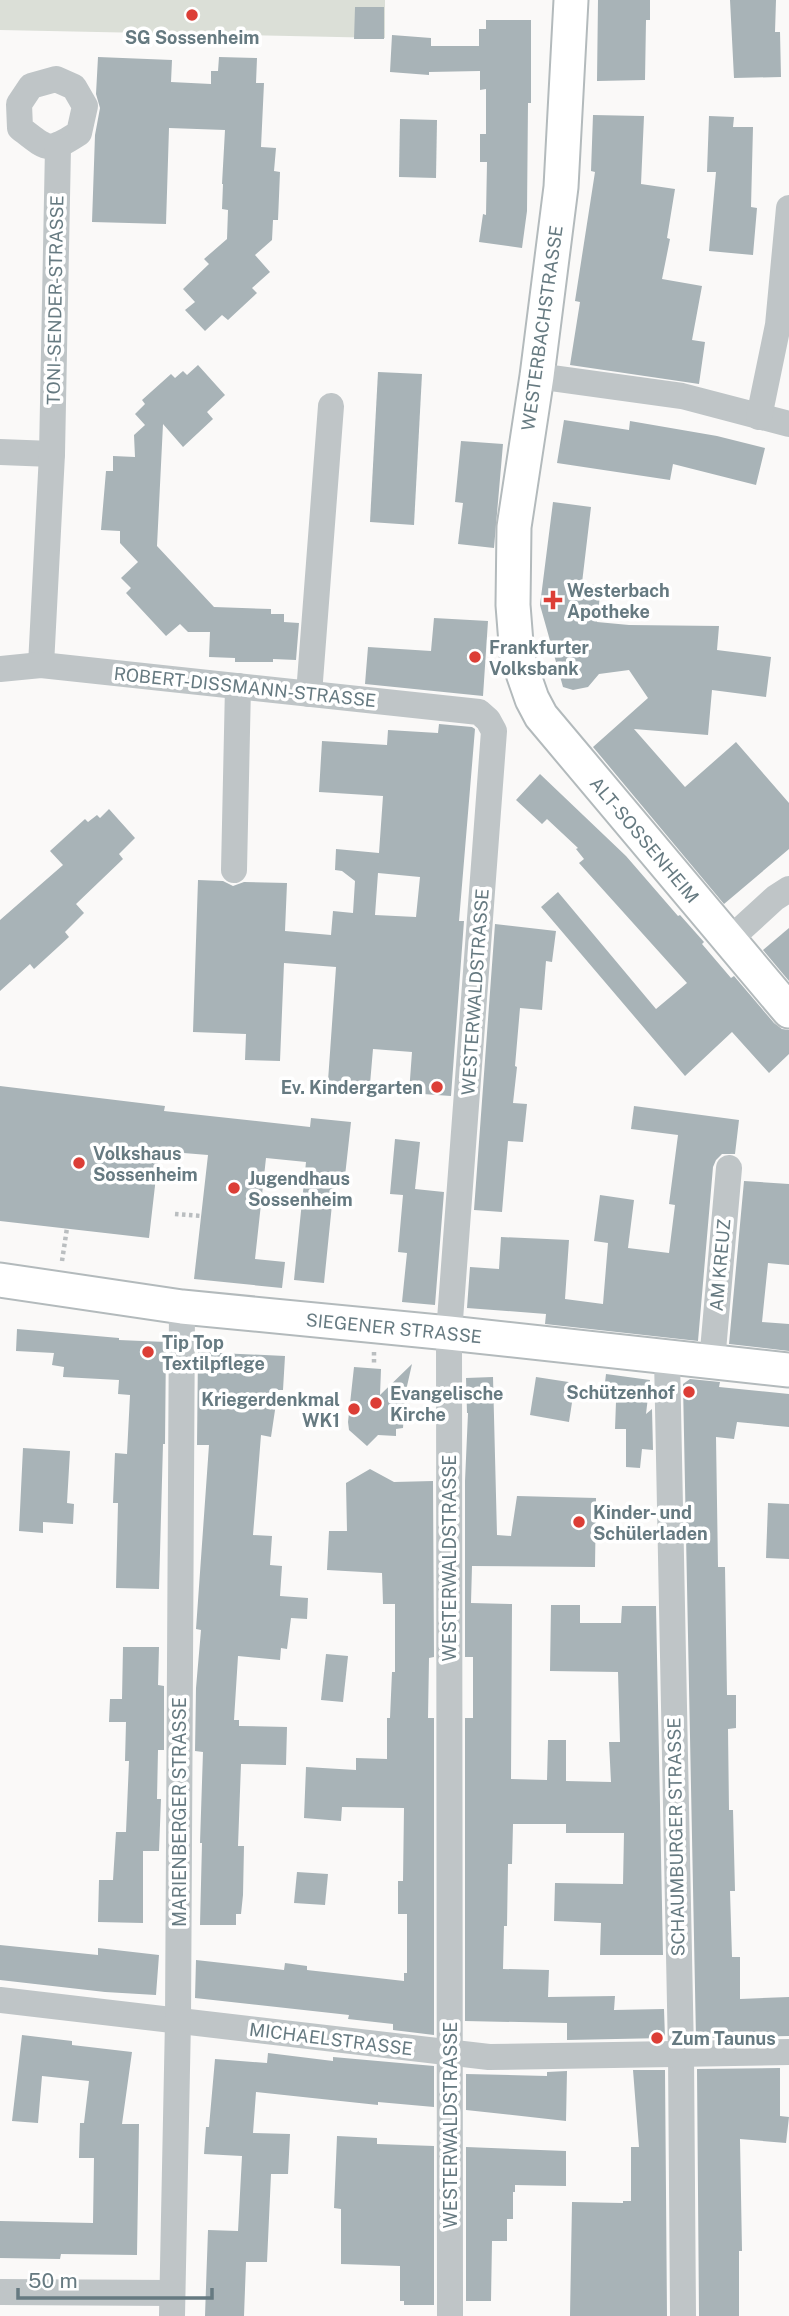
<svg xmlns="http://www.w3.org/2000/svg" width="789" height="2316" viewBox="0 0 789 2316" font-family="'Public Sans',sans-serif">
<rect width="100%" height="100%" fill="#faf9f8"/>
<path fill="#dbdfd7" d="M0,0H385V38L0,30Z"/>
<g fill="#a8b3b7" fill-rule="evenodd">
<path d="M598,0H650V20H646L645,80L597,81Z"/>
<path d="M730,0H776L775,32H780L781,77L734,78Z"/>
<path d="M355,7H384V39H354Z"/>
<path d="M486,20H531V103H528L527,211L522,248L479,242L483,214L486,215L487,162H480V134H486V89L480,90V71L429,72V75L390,72L392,35L431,38V46H479V29H486Z"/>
<path d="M98,57L172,60L171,82L211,84V71H218L219,57L257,58L256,83H264L261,147L276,148L274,171L280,172L278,220H273L272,240L255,255L270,272L252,288L257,293L228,320L222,315L205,331L185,310L195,302L183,289L209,264L204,259L227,239L228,210L222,209L223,184H222L225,130L169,128L166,224L92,222L95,135L100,108L96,94Z"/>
<path d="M593,115L644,116L641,184L675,189L667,238L670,239L662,279L702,286L692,340L705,342L699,384L570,365L580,302L575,301L595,172L591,171Z"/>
<path d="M709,116L734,117L733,127H753L751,207L757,208L753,255L709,251L716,172H707Z"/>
<path d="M400,119L437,120L436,178L399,177Z"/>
<path d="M198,365L225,395L207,412L213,419L183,447L163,424L157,546L214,607L271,609V614H284V622L299,623L296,660L273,659V662H235V658L209,657L210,632H188L180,624L166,636L126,593L131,588L121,578L138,562L120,543V531L101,530L106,471H113V456L135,457L134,435L145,425L135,414L145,404L142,400L171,374L175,378L183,371L187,375Z"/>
<path d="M378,372L422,374L414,525L370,522Z"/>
<path d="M564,420L629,430L630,421L717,436L765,448L756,485L673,464L670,480L557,463Z"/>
<path d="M461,441L503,444L494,548L458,544L463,503L455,502Z"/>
<path d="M553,502L591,507L582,583L601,586L597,622L629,625L719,626L717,650L771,657L766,697L712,690L708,735L634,729L685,787L736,742L789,803V849L724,904L593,747L648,698L629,670L599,674L588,687L573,690L563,687L540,605Z"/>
<path d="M434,618L488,621L483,696L365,684L368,647L431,651Z"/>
<path d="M439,724L472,727L475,729L459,921H464L451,1096L409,1093L412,1052L373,1049L370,1084L328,1081L336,967L284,963L280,1061L245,1060L246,1034L193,1032L198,880L223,881L233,886L244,882L287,883L285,931L331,935L333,911L353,913L355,881L342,871L335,870L336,849L379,853L383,796L319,792L322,741L387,745L388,730L438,733ZM378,873L420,877L416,917L375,915Z"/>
<path d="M540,774L626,856L678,916L680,915L704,942L702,944L731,978L734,976L774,1023L782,1029L789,1030V1054L769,1073L732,1032L685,1076L541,907L558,892L656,1009L687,983L579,863L584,859L576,849L578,848L547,819L542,824L516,800Z"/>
<path d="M109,809L135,838L119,854L123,859L76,904L84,913L65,932L69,937L34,969L30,964L0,991V920L63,865L50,851L85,819L88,822L97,815L100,818Z"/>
<path d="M495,924L556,931L552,962L546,961L542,1010L520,1008L515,1066L517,1067L513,1103L527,1104L523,1142L508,1141L502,1212L474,1210Z"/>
<path d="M789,928V981L763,950Z"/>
<path d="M0,1086L165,1106L164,1111L310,1127L311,1118L351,1122L345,1176L335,1175L324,1283L294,1280L306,1162L266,1158L255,1259L285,1262L282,1288L194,1279L208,1155L159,1151L149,1238L0,1221Z"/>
<path d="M634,1106L739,1120L735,1154H722L716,1160L713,1167L698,1341L545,1324L546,1314L467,1308L470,1267L499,1269L501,1237L569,1240L565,1299L603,1304L608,1243L594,1241L600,1195L634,1200L628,1248L669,1253L675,1205L669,1204L678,1135L631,1129Z"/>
<path d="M395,1139L420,1142L415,1189L444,1192L435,1305L402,1302L407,1253L398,1252L403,1195L390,1194Z"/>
<path d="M744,1181L789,1184V1265L768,1263L762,1322L789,1324V1351L729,1344Z"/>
<path d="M17,1329L119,1338V1340L166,1342L165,1444H163L159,1589L116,1588L118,1503H113L115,1453L127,1454L130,1395L118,1394L119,1380L63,1377L64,1367L52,1365L54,1353L16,1351Z"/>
<path d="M198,1352L285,1356L283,1390H278L271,1437L261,1435L253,1535L272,1536L270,1565L282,1566L280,1596L308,1598L307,1619L291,1618L287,1649L281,1648L280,1660L238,1656L234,1720H239V1726L287,1727L286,1765L241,1764L238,1846H244L243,1895L241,1914H236V1925H200L202,1843H200L203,1752L195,1751L196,1688L201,1630L196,1629L209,1445H197Z"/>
<path d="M412,1364L405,1395L403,1428L396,1429V1436L378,1435L367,1446L349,1430L348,1422L354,1367L381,1369L380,1395Z"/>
<path d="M606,1374L650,1380L646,1414L652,1409L653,1450L642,1449L640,1468L626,1467V1429H615L616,1402L603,1400Z"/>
<path d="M493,1377L497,1535L511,1536L517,1496L596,1498L595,1567L472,1566L471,1603L512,1604L511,1779L547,1780L548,1740H566V1781L611,1782L609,1742H620L618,1672L550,1671L551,1605H580V1623H621L622,1606H656L663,1955H600L601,1923L554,1921L555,1883L623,1884L624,1833H566V1824H513L512,1864H508L507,1926H504L503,1969L549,1970L548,1997L615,1996L614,2010L664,2009L665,2038L567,2040V2023L465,2021V1718H473V1657H465V1481L468,1413H467L466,1378Z"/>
<path d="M536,1377L575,1383L569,1422L530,1415Z"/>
<path d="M690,1379L720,1382L719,1387L789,1394V1427L737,1422L734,1439L716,1437L718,1567H725L727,1695H736V1728L728,1729L729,1810H733L735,1891H730L732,1957H740V1999L789,1997V2036L696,2038L683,1384Z"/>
<path d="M23,1448L70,1451L67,1503L74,1504L73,1524L43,1522V1533L19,1531Z"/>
<path d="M370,1469L394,1482L433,1481L434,1657L429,1658L428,1718H434V2035L393,2030V2024L348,2019L349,2015L195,1998L196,1960L284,1970L285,1963L307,1966V1970L404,1981V1973H407V1914H398V1881H403L404,1808L342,1807L341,1821L304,1818L306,1767L356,1770V1758L387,1759V1718H390L392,1672H395V1604H383L382,1573L327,1570L329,1531H347L346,1483Z"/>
<path d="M768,1503L789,1504V1559L766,1558Z"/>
<path d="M123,1647H159L158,1685L164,1686V1750H158L157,1799H161L159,1851H143V1923L98,1922L99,1880H113L116,1832H126L129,1761H125L126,1722H109L110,1699H122Z"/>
<path d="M326,1654L348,1656L343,1702L321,1700Z"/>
<path d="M297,1872L328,1874L325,1905L294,1903Z"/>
<path d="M0,1945L98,1955V1948L159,1955L156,1995L105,1992L0,1980Z"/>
<path d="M22,2035L72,2041V2045L132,2052L122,2124H139L137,2255L61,2254L60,2259L0,2258V2221L93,2223L94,2158H79L80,2123H84L89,2081L42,2076L38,2123L12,2121Z"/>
<path d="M268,2053L333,2061V2057L434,2066V2107L378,2102V2105L256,2092L253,2133L290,2134L288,2174H271L267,2262H246L244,2316H205L208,2230L238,2231L242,2156L204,2154L206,2127H209L215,2059L267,2063Z"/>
<path d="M780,2068V2116L789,2117L786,2143L740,2139L742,2251H739V2316H699L697,2069Z"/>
<path d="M633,2070H665L667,2316H570L572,2202L623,2203V2201H631V2147H639Z"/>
<path d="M567,2071L566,2121L466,2110V2074L547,2076V2072Z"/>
<path d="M337,2136L377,2138V2144L434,2146V2305H404V2301H400V2266L341,2264V2209L334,2208Z"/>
<path d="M466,2147L566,2151V2186L515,2185V2192H513V2219H507V2241H492L491,2301H466Z"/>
</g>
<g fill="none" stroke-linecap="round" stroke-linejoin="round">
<defs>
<g id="major">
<path id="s1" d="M571,0L561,187L537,376L514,527L513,605L517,656L532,699L541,716L789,1011"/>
<path id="s2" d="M0,1280L182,1307L449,1333L789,1370"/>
</g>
</defs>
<use href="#major" stroke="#b3babc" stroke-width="37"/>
<g stroke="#babec0" stroke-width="4.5" stroke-dasharray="3.5 3.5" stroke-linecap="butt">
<path d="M175,1214L201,1216"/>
<path d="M62,1261L67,1228"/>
<path d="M374,1352V1363"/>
</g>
<g stroke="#bfc5c7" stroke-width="26">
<path d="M56,79L74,87L85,106L79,133C48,153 48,150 20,128L19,104L31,86Z"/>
<path d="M537,376L682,396L789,424"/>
<path d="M759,417L778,325L789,208"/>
<path d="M0,452L52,454"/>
<path d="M41,665L52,454L58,147"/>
<path d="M0,669L41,665L479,712L488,720L494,731L449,1333L450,2316"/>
<path d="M309,694L331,406"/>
<path d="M234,870L238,686"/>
<path d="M729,940L775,898L789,889"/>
<path d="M667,1358L681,2054L683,2316"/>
<path d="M712,1362L729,1168"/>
<path d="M0,2000L489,2057L789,2052"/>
<path d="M0,2292L172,2293"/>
<path d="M172,2316L178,2020L182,1307"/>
</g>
<use href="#major" stroke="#fff" stroke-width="33"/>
</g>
<g fill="#dc3e36" stroke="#fff" stroke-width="2.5">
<circle cx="192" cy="15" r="7"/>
<path d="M549.5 589.5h7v7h7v7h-7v7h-7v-7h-7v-7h7z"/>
<circle cx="475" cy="657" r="7"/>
<circle cx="437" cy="1087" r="7"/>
<circle cx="79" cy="1163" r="7"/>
<circle cx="234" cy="1188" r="7"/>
<circle cx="148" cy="1352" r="7"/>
<circle cx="689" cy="1392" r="7"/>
<circle cx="376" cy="1403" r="7"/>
<circle cx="354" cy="1409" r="7"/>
<circle cx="579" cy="1522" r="7"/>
<circle cx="657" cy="2038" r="7"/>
</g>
<g text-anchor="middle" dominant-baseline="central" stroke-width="7" stroke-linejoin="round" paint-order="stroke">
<g font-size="18" font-weight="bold" fill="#667a81" stroke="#fff" text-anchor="start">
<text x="192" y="37" text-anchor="middle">SG Sossenheim</text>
<text x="567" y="590">Westerbach<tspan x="567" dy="21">Apotheke</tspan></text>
<text x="489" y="647">Frankfurter<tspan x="489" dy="21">Volksbank</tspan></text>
<text x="423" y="1087" text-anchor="end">Ev. Kindergarten</text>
<text x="93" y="1153">Volkshaus<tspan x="93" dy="21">Sossenheim</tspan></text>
<text x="248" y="1178">Jugendhaus<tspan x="248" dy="21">Sossenheim</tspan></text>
<text x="162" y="1342">Tip Top<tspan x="162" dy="21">Textilpflege</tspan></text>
<text x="675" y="1392" text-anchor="end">Schützenhof</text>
<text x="390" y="1393">Evangelische<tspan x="390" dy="21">Kirche</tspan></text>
<text x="340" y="1399" text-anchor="end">Kriegerdenkmal<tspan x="340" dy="21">WK1</tspan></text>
<text x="593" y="1512">Kinder- und<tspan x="593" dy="21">Schülerladen</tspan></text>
<text x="671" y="2038">Zum Taunus</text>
</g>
<g font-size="18" fill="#667a81" stroke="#fff">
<text transform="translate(55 300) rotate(-89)">TONI-SENDER-STRASSE</text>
<text transform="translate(542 328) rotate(-82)">WESTERBACHSTRASSE</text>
<text transform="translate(245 687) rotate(6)">ROBERT-DISSMANN-STRASSE</text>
<text stroke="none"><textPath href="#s1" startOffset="886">ALT-SOSSENHEIM</textPath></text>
<text transform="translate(475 992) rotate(-86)">WESTERWALDSTRASSE</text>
<text transform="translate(720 1265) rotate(-85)">AM KREUZ</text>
<text stroke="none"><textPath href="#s2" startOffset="397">SIEGENER STRASSE</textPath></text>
<text transform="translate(449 1558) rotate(-90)">WESTERWALDSTRASSE</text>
<text transform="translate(179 1812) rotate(-90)">MARIENBERGER STRASSE</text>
<text transform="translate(676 1837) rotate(-91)">SCHAUMBURGER STRASSE</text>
<text transform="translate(331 2039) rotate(7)">MICHAELSTRASSE</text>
<text transform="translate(450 2125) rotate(-90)">WESTERWALDSTRASSE</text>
</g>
</g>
<path d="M18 2288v10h194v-10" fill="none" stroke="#667a81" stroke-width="3.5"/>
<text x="28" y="2288" font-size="21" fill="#667a81" stroke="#ffffff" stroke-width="5" paint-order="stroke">50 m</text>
</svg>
